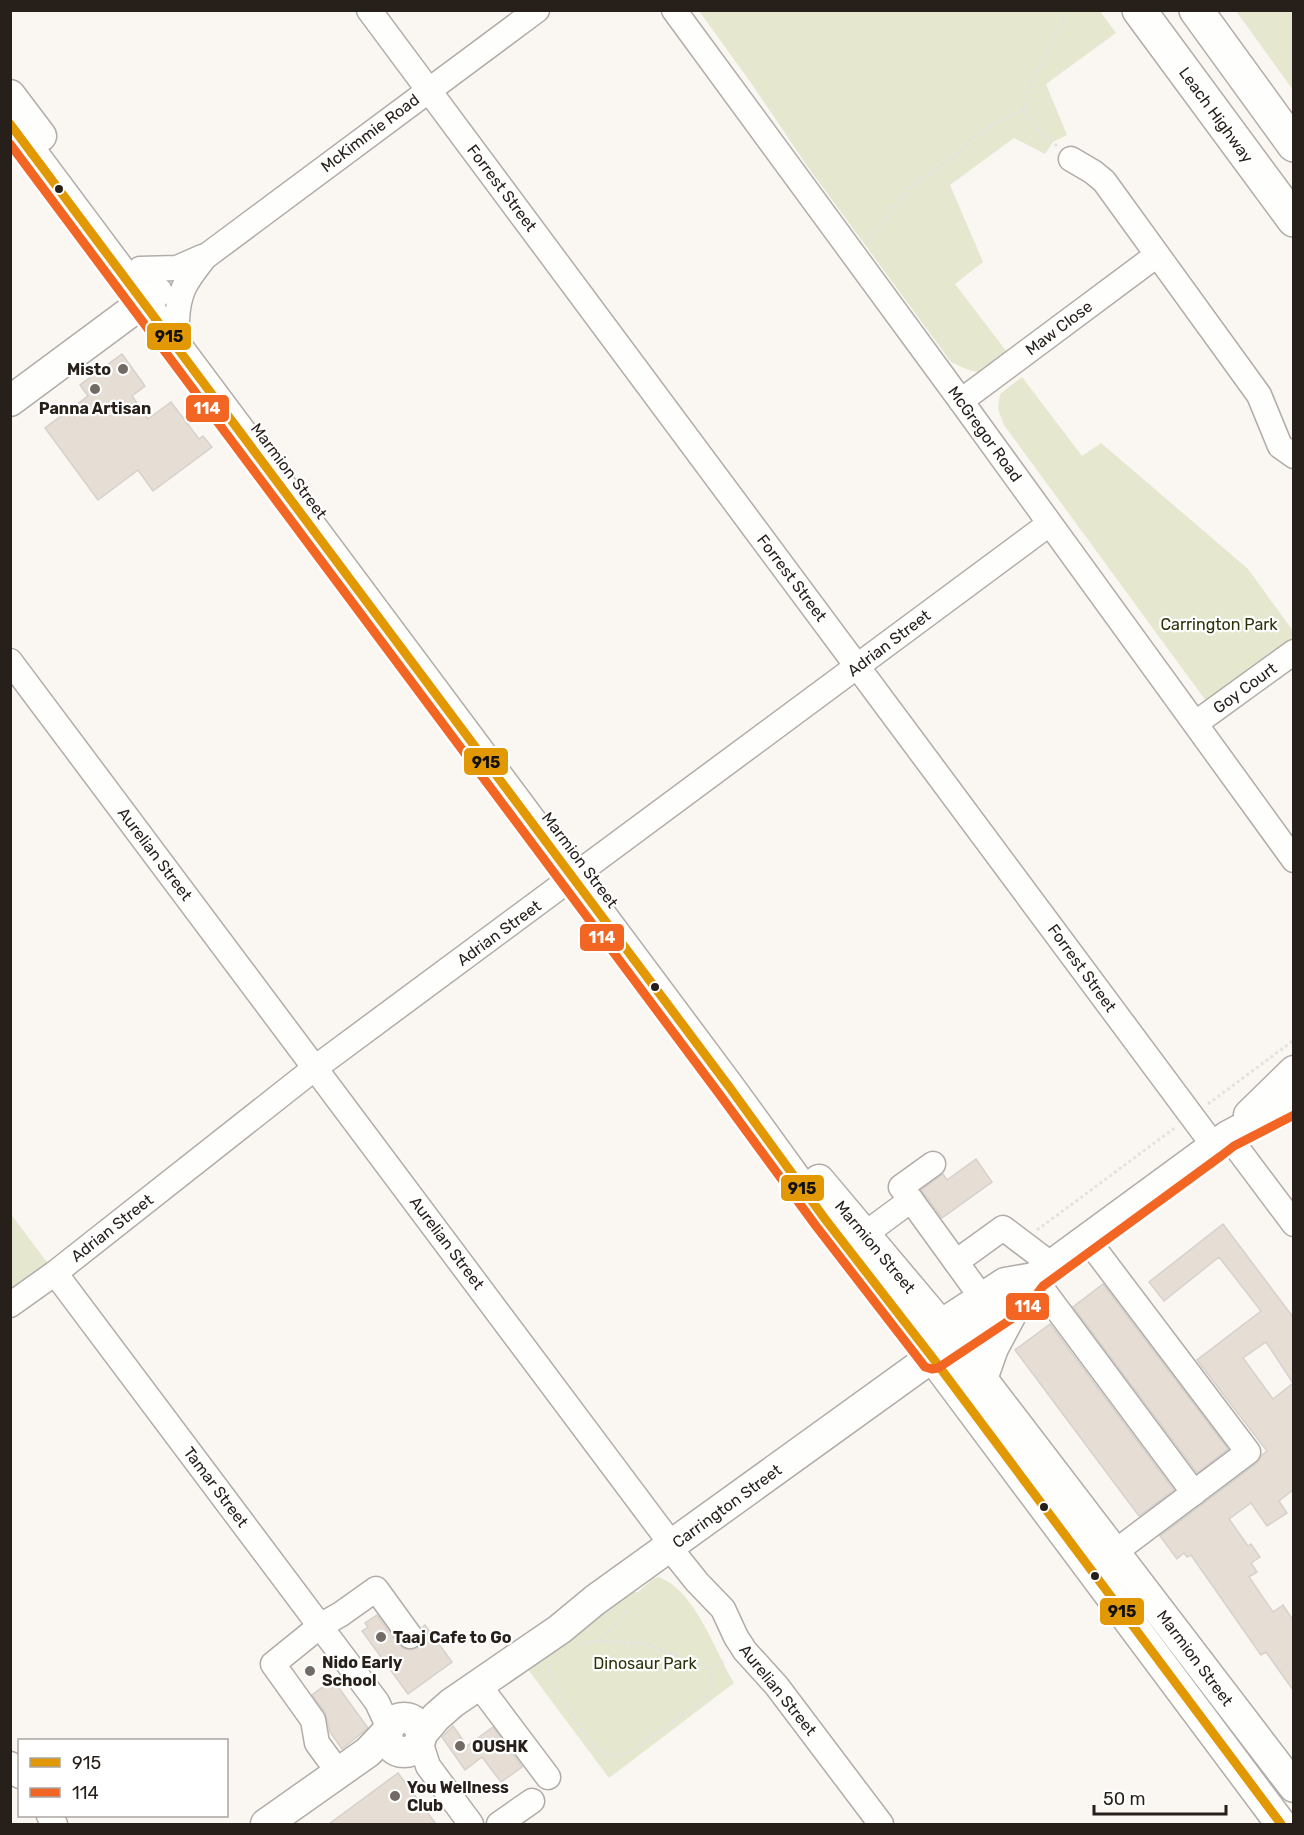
<svg xmlns="http://www.w3.org/2000/svg" width="1304" height="1835" viewBox="0 0 1304 1835" font-family="Rubik,sans-serif">
<rect width="100%" height="100%" fill="#faf6f2"/>
<g fill="#e5e8cf">
<path d="M699,11H1100L1116,33L1046,84L1067,135L1053,142L1045,154L1014,138L950,185L983,262L955,284L1010,356C984,375 981,377 951,362L805,163L754,87Z"/>
<path d="M1236,11H1293V90Z"/>
<path d="M1022,377L1082,456L1101,443L1248,569L1293,631V645L1209,705L1004,425L998,409L1000,394Z"/>
<path d="M10,1213L55,1273L10,1305Z"/>
<path d="M659,1577C696,1591 715,1652 734,1683L609,1778L524,1664L623,1592H638L654,1578Z"/>
</g>
<g fill="#e6ddd5" stroke="#d7d1cc" stroke-width="1.5" fill-rule="evenodd">
<path d="M122,354L145,386L132,396L148,419L171,402L199,439L203,436L212,447L153,491L138,470L98,500L45,428L88,396L80,385Z"/>
<path d="M976,1159L992,1182L942,1218L921,1190L943,1174L947,1180Z"/>
<path d="M1223,1224L1293,1317V1490L1279,1501L1287,1513L1267,1526L1251,1503L1229,1519L1248,1546L1251,1544L1260,1557L1251,1563L1257,1572L1249,1577L1273,1612L1283,1605L1293,1620V1690L1266,1652L1261,1655L1191,1555L1187,1557L1184,1553L1177,1559L1160,1536L1257,1463L1262,1455L1267,1451L1197,1360L1261,1311L1219,1257L1164,1301L1149,1282ZM1266,1342L1293,1383L1273,1399L1243,1358Z"/>
<path d="M1103,1284L1228,1449L1197,1473L1073,1307Z"/>
<path d="M1050,1324L1174,1490L1139,1516L1015,1350Z"/>
<path d="M377,1615L398,1644L405,1649L412,1650L419,1647L423,1641L424,1635L422,1628L425,1625L452,1662L408,1694L362,1631L368,1627L365,1623Z"/>
<path d="M328,1683L331,1688L336,1684L368,1728L342,1749L330,1732L325,1712L312,1695Z"/>
<path d="M453,1726L467,1746L493,1727L522,1767L501,1782L482,1757L465,1770L442,1737Z"/>
<path d="M398,1773L436,1824H329Z"/>
</g>
<g fill="none" stroke-linecap="round" stroke-linejoin="round">
<defs>
<g id="minor">
<path d="M369,10L1214,1146"/>
<path d="M674,10L961,401L1294,860"/>
<path d="M1071,159L1093,172L1104,181L1259,395L1280,446L1294,456"/>
<path d="M140,269L177,268L202,257"/>
<path d="M177,321C178,290 187,280 205,257L537,10"/>
<path d="M961,401L1157,255"/>
<path d="M10,661L663,1533L669,1547L697,1582L723,1609L736,1637L745,1651L776,1685L881,1824"/>
<path d="M1196,723L1294,652"/>
<path d="M1228,1136L1294,1224"/>
<path d="M911,1200L901,1187L933,1164"/>
<path d="M865,1234L911,1200L956,1262L1003,1228L1052,1265"/>
<path d="M1087,1239L1248,1452L1115,1552"/>
<path d="M956,1262L982,1298"/>
<path d="M55,1273L377,1702L389,1728"/>
<path d="M1034,1278L1194,1493"/>
<path d="M10,1305L55,1273L315,1068L1049,524"/>
<path d="M484,1692L548,1777"/>
<path d="M420,1741L428,1766L471,1824"/>
<path d="M10,1764L20,1776"/>
<path d="M339,1773L317,1743L313,1720L273,1664L320,1626L341,1614L376,1589L410,1636"/>
<path d="M49,1816L55,1824"/>
<path d="M499,1824L532,1801"/>
</g>
<g id="major">
<path d="M10,95L41,136"/>
<path d="M10,123L730,1088L825,1219L932,1357L1281,1824"/>
<path d="M10,401L157,292"/>
<path d="M1249,1115L1294,1071"/>
<path d="M819,1180L941,1325L982,1379L1294,1787"/>
<path d="M924,1336L1005,1283L1034,1278"/>
<path d="M982,1379L993,1348L1017,1303"/>
<circle cx="404" cy="1735" r="17"/>
<path d="M421,1735L436,1717L452,1703L560,1629L595,1600L932,1357L1018,1301L1034,1278L1214,1146L1228,1136L1294,1101"/>
<path d="M266,1824L368,1752L388,1731"/>
</g>
<g id="highway">
<path d="M1139,10L1294,220"/>
<path d="M1196,10L1294,145"/>
</g>
</defs>
<use href="#minor" stroke="#b2aca8" stroke-width="27"/>
<use href="#major" stroke="#b2aca8" stroke-width="33"/>
<use href="#highway" stroke="#b2aca8" stroke-width="36"/>
<g stroke="#e4e2e0" stroke-width="3" stroke-dasharray="3 3" stroke-linecap="butt">
<path d="M1057,146L1037,128L1024,110L1030,85L1067,10"/>
<path d="M868,242L910,187L955,156L974,137L1005,118L1024,110"/>
<path d="M1208,1104L1294,1040"/>
<path d="M1037,1230L1176,1127"/>
<path d="M601,1640L621,1620L626,1608"/>
<path d="M582,1643L599,1641L647,1644L710,1669"/>
<path d="M549,1664L550,1672L559,1692L582,1731L596,1748L607,1755L615,1756L632,1752L673,1721L702,1702L708,1696L712,1687L710,1669"/>
<path d="M710,1669L725,1661"/>
</g>
<use href="#minor" stroke="#fefefd" stroke-width="24"/>
<use href="#major" stroke="#fefefd" stroke-width="30"/>
<use href="#highway" stroke="#fefefd" stroke-width="33"/>
<defs>
<path id="bus-1" d="M10,124L730,1088L825,1219L932,1357L1281,1824"/>
<path id="bus-2" d="M10,144L720,1095L816,1226L925,1367L932,1369L938,1368L1025,1310L1043,1286L1221,1156L1234,1146L1294,1115"/>
</defs>
<use href="#bus-1" stroke="#fff" stroke-width="14"/>
<use href="#bus-2" stroke="#fff" stroke-width="14"/>
<use href="#bus-1" stroke="#e29802" stroke-width="9"/>
<use href="#bus-2" stroke="#f26522" stroke-width="9"/>
</g>
<g fill="#271f19" stroke="#fff" stroke-width="2">
<circle cx="59" cy="189" r="5"/>
<circle cx="655" cy="987" r="5"/>
<circle cx="1044" cy="1507" r="5"/>
<circle cx="1095" cy="1576" r="5"/>
</g>
<g fill="#716a65" stroke="#fff" stroke-width="2">
<circle cx="123" cy="369" r="6"/>
<circle cx="95" cy="389" r="6"/>
<circle cx="381" cy="1637" r="6"/>
<circle cx="310" cy="1671" r="6"/>
<circle cx="460" cy="1746" r="6"/>
<circle cx="395" cy="1796" r="6"/>
</g>
<g text-anchor="middle" dominant-baseline="central" stroke-width="4.5" stroke-linejoin="round" paint-order="stroke">
<g font-size="16" fill="#271f19" stroke="#fff">
<text transform="translate(1216 115) rotate(54)">Leach Highway</text>
<text transform="translate(370 133) rotate(-37)">McKimmie Road</text>
<text transform="translate(502 188) rotate(53)">Forrest Street</text>
<text transform="translate(1059 328) rotate(-37)">Maw Close</text>
<text transform="translate(985 434) rotate(54)">McGregor Road</text>
<text transform="translate(289 471) rotate(53)">Marmion Street</text>
<text transform="translate(792 578) rotate(53)">Forrest Street</text>
<text transform="translate(889 643) rotate(-37)">Adrian Street</text>
<text transform="translate(1245 688) rotate(-36)">Goy Court</text>
<text transform="translate(155 854) rotate(53)">Aurelian Street</text>
<text transform="translate(580 860) rotate(53)">Marmion Street</text>
<text transform="translate(499 933) rotate(-36)">Adrian Street</text>
<text transform="translate(1082 968) rotate(54)">Forrest Street</text>
<text transform="translate(112 1228) rotate(-38)">Adrian Street</text>
<text transform="translate(447 1243) rotate(53)">Aurelian Street</text>
<text transform="translate(875 1247) rotate(50)">Marmion Street</text>
<text transform="translate(216 1487) rotate(53)">Tamar Street</text>
<text transform="translate(727 1506) rotate(-36)">Carrington Street</text>
<text transform="translate(1195 1658) rotate(53)">Marmion Street</text>
<text transform="translate(778 1690) rotate(51)">Aurelian Street</text>
</g>
<g font-size="16" font-weight="bold" fill="#271f19" stroke="#fff" text-anchor="start">
<text x="111" y="369" text-anchor="end">Misto</text>
<text x="95" y="408" text-anchor="middle">Panna Artisan</text>
<text x="393" y="1637">Taaj Cafe to Go</text>
<text x="322" y="1662">Nido Early<tspan x="322" dy="18">School</tspan></text>
<text x="472" y="1746">OUSHK</text>
<text x="407" y="1787">You Wellness<tspan x="407" dy="18">Club</tspan></text>
</g>
<g font-size="16" fill="#2c3308" stroke="#fff">
<text x="1219" y="624">Carrington Park</text>
<text x="645" y="1663">Dinosaur Park</text>
</g>
</g>
<g stroke="#fff" stroke-width="2">
<rect x="146" y="322" width="46" height="29" rx="6" fill="#e29802"/>
<rect x="185" y="394" width="45" height="29" rx="6" fill="#f26522"/>
<rect x="463" y="747" width="46" height="29" rx="6" fill="#e29802"/>
<rect x="579" y="923" width="46" height="29" rx="6" fill="#f26522"/>
<rect x="780" y="1174" width="45" height="28" rx="6" fill="#e29802"/>
<rect x="1005" y="1292" width="45" height="29" rx="6" fill="#f26522"/>
<rect x="1099" y="1597" width="46" height="29" rx="6" fill="#e29802"/>
</g>
<g font-size="16" text-anchor="middle" font-weight="bold" fill="#fff">
<text x="207" y="414">114</text>
<text x="602" y="943">114</text>
<text x="1028" y="1312">114</text>
</g>
<g font-size="16" text-anchor="middle" font-weight="bold" fill="#111">
<text x="169" y="342">915</text>
<text x="486" y="768">915</text>
<text x="802" y="1194">915</text>
<text x="1122" y="1617">915</text>
</g>
<rect width="1304" height="1835" fill="none" stroke="#271f19" stroke-width="24"/>
<rect x="18" y="1739" width="210" height="78" fill="#ffffff" stroke="#a9a5a3" stroke-width="1.5"/>
<rect x="30" y="1758" width="30" height="9" fill="#e29802" stroke="#a9a5a3" stroke-width="1.5"/>
<text x="72" y="1769" font-size="18" fill="#271f19">915</text>
<rect x="30" y="1788" width="30" height="9" fill="#f26522" stroke="#a9a5a3" stroke-width="1.5"/>
<text x="72" y="1799" font-size="18" fill="#271f19">114</text>
<path d="M1094 1805v9h132v-9" fill="none" stroke="#271f19" stroke-width="3"/>
<text x="1103" y="1805" font-size="18" fill="#271f19" stroke="#ffffff" stroke-width="4.5" paint-order="stroke">50 m</text>
</svg>
